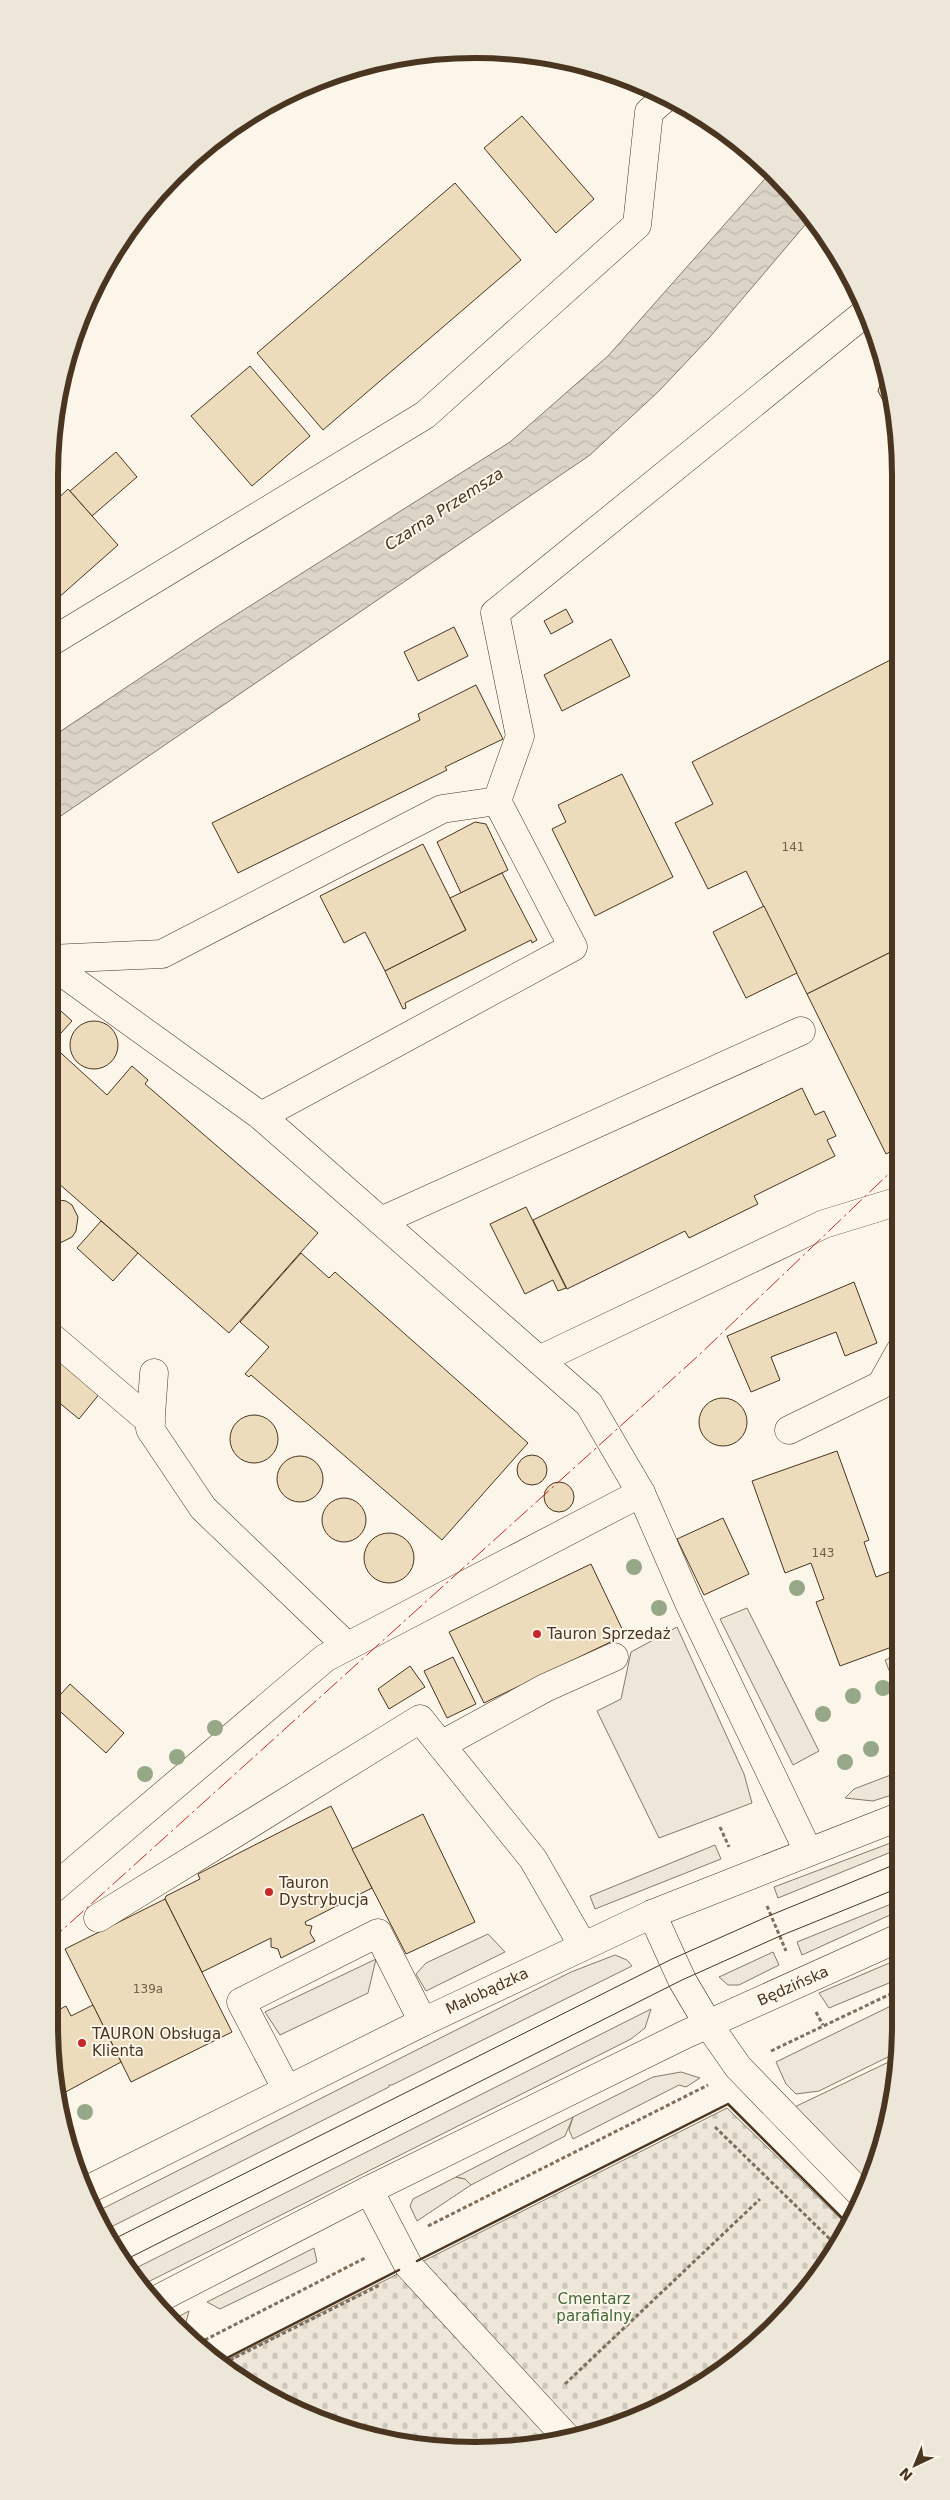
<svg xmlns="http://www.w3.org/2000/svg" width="950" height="2500" viewBox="0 0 950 2500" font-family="'DejaVu Sans',sans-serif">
<defs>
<pattern id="cemetery-stones" width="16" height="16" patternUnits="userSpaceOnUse" patternTransform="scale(1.25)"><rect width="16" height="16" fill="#ede6d9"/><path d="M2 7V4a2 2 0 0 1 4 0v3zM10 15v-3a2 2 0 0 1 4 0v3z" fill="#cdc6ba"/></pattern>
<pattern id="water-waves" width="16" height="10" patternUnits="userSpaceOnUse" patternTransform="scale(1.25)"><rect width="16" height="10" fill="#dcd4c6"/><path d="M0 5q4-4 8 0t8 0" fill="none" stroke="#beb7aa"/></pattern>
</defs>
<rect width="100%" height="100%" fill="#fbf6e9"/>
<g fill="#ede6d9" stroke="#887966">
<path d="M901,1771V1792L873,1801L845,1798L854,1789Z"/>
<path d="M901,1839V1848L778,1898L774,1887Z"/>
<path d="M715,1845L721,1859L595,1909L590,1896Z"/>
<path d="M901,1900V1910L802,1955L797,1942Z"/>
<path d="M773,1952L779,1965L739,1985H728L719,1977Z"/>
<path d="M615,1955L627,1960L632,1966L392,2085H389V2087L103,2231L94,2213L571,1972Z"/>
<path d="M901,1958V1978L829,2008L819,1993Z"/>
<path d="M376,1959L368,1993L280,2035L265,2012Z"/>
<path d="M901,2001L898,2052L819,2091L796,2094L786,2084L776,2062Z"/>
<path d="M651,2009L645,2028L631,2039L140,2286L130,2271Z"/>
<path d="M681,2072L700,2078L686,2087L679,2085L573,2139L569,2130L573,2117L653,2077Z"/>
<path d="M456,2177L465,2179L471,2185L417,2221L410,2206L413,2199Z"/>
</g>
<path fill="url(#cemetery-stones)" stroke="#887966" d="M727,2108L849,2227L813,2284L712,2380L638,2419L558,2443L419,2448L338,2429L262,2394L223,2362Z"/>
<g fill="#ede7d9" stroke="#887966">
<path d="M747,1608L819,1751L793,1765L720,1619Z"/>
<path d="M677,1627L744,1774L752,1803L659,1838L597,1711L621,1699L631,1652Z"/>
<path d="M900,1654V1698L885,1660Z"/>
<path d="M488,1934L505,1952L426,1991L416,1974L426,1963Z"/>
<path d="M897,2058L887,2136L865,2193L782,2113Z"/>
<path d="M573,2117L565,2136L471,2185L465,2179L456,2177Z"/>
<path d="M314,2248L317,2262L220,2309L207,2302Z"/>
<path d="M189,2311L185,2326L182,2328L172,2320Z"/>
</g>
<path fill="url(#water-waves)" stroke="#887966" d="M771,172L796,194L811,218L709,338L659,391L590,455L49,824V739L215,628L510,442L608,356Z"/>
<g fill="#ecdcbc" stroke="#4a3520">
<path d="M522,116L594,199L556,233L484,148Z"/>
<path d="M455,183L521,260L323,430L257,353Z"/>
<path d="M250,366L310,436L252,486L191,416Z"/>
<path d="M884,373L896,413L888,410L878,391Z"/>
<path d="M116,452L137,477L92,516L70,491Z"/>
<path d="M68,489L118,545L49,606V507Z"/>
<path d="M566,609L573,622L551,634L544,621Z"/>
<path d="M454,627L468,656L418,681L404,652Z"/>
<path d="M611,639L630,676L562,711L544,675Z"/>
<path d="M898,656L899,948L807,994L746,871L708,889L675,823L713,804L692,762Z"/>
<path d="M476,685L503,739L445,767L447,770L238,873L212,823L420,720L418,714Z"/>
<path d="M622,774L673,877L595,916L552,829L566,822L558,805Z"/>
<path d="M475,822L486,824L508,870L461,893L437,842Z"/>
<path d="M423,844L466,930L385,971L365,932L344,943L320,896Z"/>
<path d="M502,873L537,940L532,943L531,940L405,1003L406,1008L403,1009L385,971L466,930L450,898Z"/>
<path d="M764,906L797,973L746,998L713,932Z"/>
<path d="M899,948V1147L886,1154L807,994Z"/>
<path d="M49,1000L72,1021L51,1044L107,1095L132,1066L148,1080L145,1084L318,1233L229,1333L49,1175Z"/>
<circle cx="94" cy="1045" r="24"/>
<path d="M802,1088L815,1115L824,1111L836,1136L827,1140L835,1156L754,1196L758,1204L689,1238L685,1231L567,1289L533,1220Z"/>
<path d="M52,1199L66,1201L72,1205L78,1217L76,1231L72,1237L60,1243L49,1242V1201Z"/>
<path d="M526,1207L566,1288L558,1291L553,1280L525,1294L490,1224Z"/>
<path d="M101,1221L138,1253L113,1281L77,1248Z"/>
<path d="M301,1253L329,1278L335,1272L528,1443L442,1540L251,1375L249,1377L245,1374L269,1347L240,1322Z"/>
<path d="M854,1282L877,1343L845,1356L836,1332L771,1357L780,1380L751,1392L727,1336Z"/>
<path d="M49,1340L105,1387L79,1419L51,1396L49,1399Z"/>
<circle cx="723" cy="1422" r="24"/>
<circle cx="254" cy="1439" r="24"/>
<path d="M837,1451L869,1540L864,1542L876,1577L900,1568V1644L840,1666L816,1602L824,1599L811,1563L785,1573L752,1481Z"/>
<circle cx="532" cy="1470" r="15"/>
<circle cx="300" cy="1479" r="23"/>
<circle cx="559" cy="1497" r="15"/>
<circle cx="344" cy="1520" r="22"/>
<path d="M723,1518L749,1574L704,1595L677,1539Z"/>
<circle cx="389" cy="1558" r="25"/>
<path d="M591,1564L625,1635L484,1703L449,1632Z"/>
<path d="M453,1657L476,1704L447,1718L424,1671Z"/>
<path d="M410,1666L425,1687L389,1709L378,1689Z"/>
<path d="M70,1684L124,1733L106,1753L52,1704Z"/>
<path d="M331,1806L372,1888L305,1922L306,1925L312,1926L310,1933L315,1941L281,1958L278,1949L271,1947V1938L202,1972L165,1899L166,1896L200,1879L198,1874Z"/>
<path d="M423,1814L475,1922L406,1954L352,1849Z"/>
<path d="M165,1899L232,2032L131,2082L65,1949Z"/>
<path d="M93,2005L121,2062L60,2095L49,2015L66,2006L71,2016Z"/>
</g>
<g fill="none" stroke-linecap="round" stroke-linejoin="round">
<defs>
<g id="minor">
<path d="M49,643L425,415L637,225L649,112L664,99"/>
<path d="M49,959L162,954L442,809L497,801L520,736L495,613L865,313"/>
<path d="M49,963L261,1116L589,1404L641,1493L689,1603L808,1851"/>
<path d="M261,1116L573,947L497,801"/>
<path d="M381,1221L801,1031"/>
<path d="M49,1335L151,1422"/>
<path d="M539,1360L824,1224L899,1201"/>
<path d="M154,1373L150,1429L203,1508L347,1646"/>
<path d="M789,1430L881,1385L900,1351"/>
<path d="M441,1745L545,1688L614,1657"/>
<path d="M49,1892L325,1658L641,1493"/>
<path d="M652,1914L682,1980L708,2024L738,2067L864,2197"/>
<path d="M98,1918L420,1719L533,1859L583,1946"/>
<path d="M287,2090L241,2002L378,1933L423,2022"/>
<path d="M369,2190L408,2265L569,2440"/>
<path d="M85,2191L423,2022L652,1914L901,1816"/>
<path d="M152,2302L369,2190L684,2035L901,1937"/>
</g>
</defs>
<use href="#minor" stroke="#4a3520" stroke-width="29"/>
<g stroke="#7f6f5c" stroke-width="3" stroke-dasharray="4 2.5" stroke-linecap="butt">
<path d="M720,1827L729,1847"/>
<path d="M767,1906L786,1951"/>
<path d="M816,2012L823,2025"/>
<path d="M771,2051L901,1989"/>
<path d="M715,2127L837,2246"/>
<path d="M428,2226L708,2085"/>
<path d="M199,2343L365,2258"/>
<path d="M224,2363L380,2285"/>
<path d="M565,2384L760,2199"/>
</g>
<use href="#minor" stroke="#fbf6e9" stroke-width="28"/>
<g stroke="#4a3520" stroke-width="1">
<path d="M108,2242L672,1959L771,1915L901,1862"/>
<path d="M123,2261L682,1980L780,1936L901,1887"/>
</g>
<g stroke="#4a3520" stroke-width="2.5">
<path d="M417,2261L728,2104L850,2226"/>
<path d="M221,2361L399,2270"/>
</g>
<path stroke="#c62828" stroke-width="1" stroke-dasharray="18 4 2.5 4" stroke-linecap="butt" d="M49,1942L698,1356L899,1164"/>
</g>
<g fill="#96a887">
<circle cx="634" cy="1567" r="8"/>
<circle cx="797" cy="1588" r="8"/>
<circle cx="659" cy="1608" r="8"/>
<circle cx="883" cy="1688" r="8"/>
<circle cx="853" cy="1696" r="8"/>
<circle cx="823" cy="1714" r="8"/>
<circle cx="215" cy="1728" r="8"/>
<circle cx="871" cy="1749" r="8"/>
<circle cx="177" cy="1757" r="8"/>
<circle cx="845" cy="1762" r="8"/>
<circle cx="145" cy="1774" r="8"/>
<circle cx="85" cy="2112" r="8"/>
</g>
<g fill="#c62828" stroke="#fbf6e9" stroke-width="2">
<circle cx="537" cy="1634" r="5"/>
<circle cx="269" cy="1892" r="5"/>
<circle cx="82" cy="2043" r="5"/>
</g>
<g text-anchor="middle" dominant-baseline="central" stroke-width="4" stroke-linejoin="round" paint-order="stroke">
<g font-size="12" fill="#725f47">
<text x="793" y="847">141</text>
<text x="823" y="1553">143</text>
<text x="148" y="1989">139a</text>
</g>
<g font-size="15" fill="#4a3520" stroke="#fbf6e9" text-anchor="start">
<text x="547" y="1634">Tauron Sprzedaż</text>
<text x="279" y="1883">Tauron<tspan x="279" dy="17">Dystrybucja</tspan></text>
<text x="92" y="2034">TAURON Obsługa<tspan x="92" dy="17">Klienta</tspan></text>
</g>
<g font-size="15" fill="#4a3520" stroke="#fbf6e9">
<text transform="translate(793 1986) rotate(-24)">Będzińska</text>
<text transform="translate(487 1991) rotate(-25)">Małobądzka</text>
</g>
<g font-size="15" fill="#436837" stroke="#fbf6e9">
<text x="594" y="2299">Cmentarz<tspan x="594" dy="17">parafialny</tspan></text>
</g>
<g font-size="16" font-style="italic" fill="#4a3520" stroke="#fbf6e9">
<text transform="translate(444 509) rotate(-33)">Czarna Przemsza</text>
</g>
</g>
<path d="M0 0H950V2500H0ZM475 58H475A417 417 0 0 1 892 475V2025A417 417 0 0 1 475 2442H475A417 417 0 0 1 58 2025V475A417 417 0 0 1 475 58Z" fill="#ede7d9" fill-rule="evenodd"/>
<path fill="none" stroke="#4a3520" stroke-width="6" d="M475 58H475A417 417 0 0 1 892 475V2025A417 417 0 0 1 475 2442H475A417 417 0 0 1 58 2025V475A417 417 0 0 1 475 58Z"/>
<g transform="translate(915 2465) rotate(224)" stroke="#fbf6e9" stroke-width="4" paint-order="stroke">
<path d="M0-4L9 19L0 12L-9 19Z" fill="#4a3520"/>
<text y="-8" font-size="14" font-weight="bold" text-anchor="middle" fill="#4a3520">N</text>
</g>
</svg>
